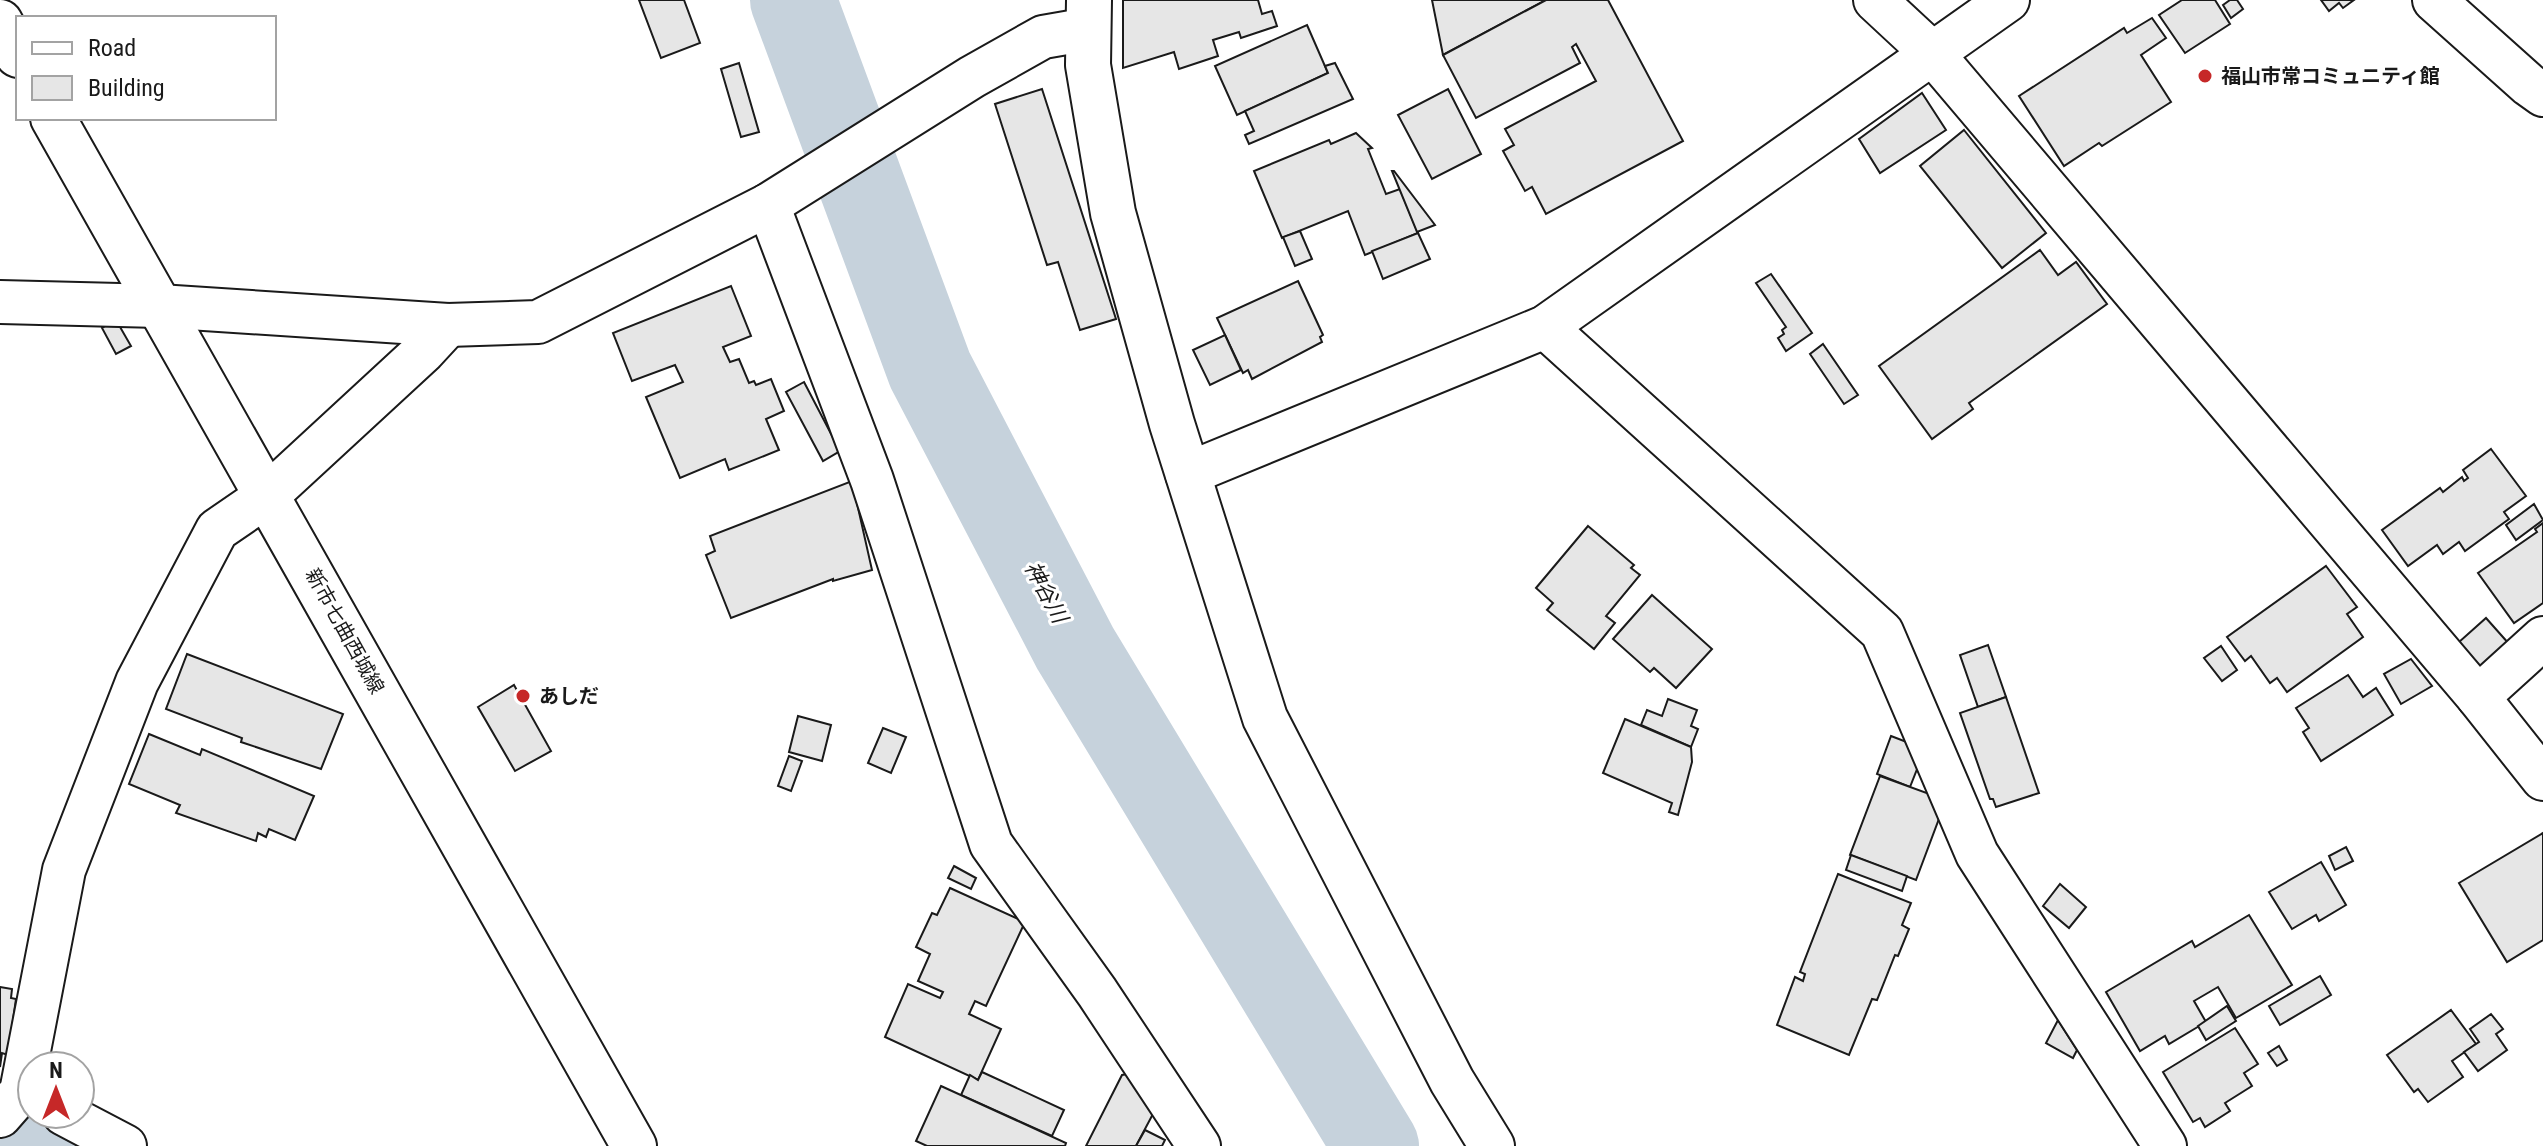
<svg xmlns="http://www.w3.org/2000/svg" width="2543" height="1146" viewBox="0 0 2543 1146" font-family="'Roboto Condensed','Noto Sans JP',sans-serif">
<rect width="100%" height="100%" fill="#fff"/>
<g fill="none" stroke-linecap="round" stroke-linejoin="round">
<g stroke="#c6d2dc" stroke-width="86">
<path d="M793,0L930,370L1075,648L1376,1146"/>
<path d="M0,1124L56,1146"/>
</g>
</g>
<g fill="#e6e6e6" stroke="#1a1a1a" stroke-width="2">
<path d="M639,0H684L700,43L661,58Z"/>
<path d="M1123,0H1258L1262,14L1272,11L1277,26L1241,38L1239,32L1213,40L1218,56L1179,69L1174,52L1123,68Z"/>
<path d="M1432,0H1546L1443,55Z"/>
<path d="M1546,0H1608L1683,141L1546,214L1532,187L1525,191L1503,151L1514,145L1505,129L1596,81L1576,44L1572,47L1580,63L1476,118L1443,55Z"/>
<path d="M2182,0H2215L2230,24L2185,53L2159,15Z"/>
<path d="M2230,0H2237L2243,9L2231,18L2223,5Z"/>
<path d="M2321,0H2354L2343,8L2339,3L2329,11Z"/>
<path d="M2152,18L2166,38L2141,55L2171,102L2102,146L2099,143L2064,166L2019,96L2124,28L2127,33Z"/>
<path d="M1307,25L1328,73L1237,115L1215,66Z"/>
<path d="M739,63L759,132L741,137L721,69Z"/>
<path d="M1335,63L1353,99L1249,144L1245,135L1254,131L1245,111L1328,73L1325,66Z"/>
<path d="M1042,89L1116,319L1080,330L1058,262L1047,265L995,104Z"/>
<path d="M1448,89L1481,154L1432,179L1398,115Z"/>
<path d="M1922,93L1946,130L1880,173L1859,139Z"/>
<path d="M1964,130L2046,233L2002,268L1920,166Z"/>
<path d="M1356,133L1372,148L1368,149L1386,194L1400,189L1418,233L1365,255L1348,211L1282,238L1254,171L1329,140L1331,144Z"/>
<path d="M1392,171H1394L1435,225L1417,232Z"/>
<path d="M1300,231L1312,259L1295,266L1283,237Z"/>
<path d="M1418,233L1430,259L1383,279L1372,251Z"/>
<path d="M2040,250L2058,275L2076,262L2107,304L1969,403L1973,409L1932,439L1879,366Z"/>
<path d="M1771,274L1812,333L1786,351L1778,338L1784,334L1782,330L1786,327L1756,283Z"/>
<path d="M1298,281L1323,335L1320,337L1322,342L1252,379L1248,370L1243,373L1217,318Z"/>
<path d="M731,286L751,336L723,347L730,362L739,359L749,383L754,381L756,385L771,379L784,411L766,419L779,450L729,470L725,459L680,478L646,397L683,382L675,365L632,381L613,333Z"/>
<path d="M116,320L131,346L116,354L102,328Z"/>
<path d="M1225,335L1241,370L1210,385L1193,350Z"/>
<path d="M1823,344L1858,395L1844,404L1810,354Z"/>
<path d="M804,382L840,451L823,461L786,392Z"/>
<path d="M2491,449L2526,496L2504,512L2509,519L2465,551L2459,542L2443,554L2437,545L2408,566L2382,530L2440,488L2443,492L2462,477L2464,481L2468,478L2463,470Z"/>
<path d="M852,481L872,570L833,581V579L731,618L706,555L715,551L710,536Z"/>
<path d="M2534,504L2543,520L2516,540L2506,525Z"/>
<path d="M2543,523V603L2514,623L2478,573L2537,532L2535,529Z"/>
<path d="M1588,526L1634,565L1631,568L1640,575L1606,616L1615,623L1594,649L1547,610L1553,603L1536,588Z"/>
<path d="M2326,566L2357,607L2347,614L2363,637L2287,692L2277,678L2270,683L2251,656L2245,661L2227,637Z"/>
<path d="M1652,595L1712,649L1676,688L1654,668L1650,672L1613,639Z"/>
<path d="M2486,618L2510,645L2483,670L2459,642Z"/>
<path d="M1988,645L2006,697L1978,707L1960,655Z"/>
<path d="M2221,646L2237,670L2222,681L2204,658Z"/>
<path d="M187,654L343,714L321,769L241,742L242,738L166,709Z"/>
<path d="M2411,659L2432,686L2401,704L2384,674Z"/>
<path d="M2348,675L2363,697L2376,688L2393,715L2321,761L2303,732L2309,728L2296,708Z"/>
<path d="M514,685L551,751L515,771L478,707Z"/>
<path d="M2006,697L2039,793L1996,807L1993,799H1990L1960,713Z"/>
<path d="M1668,699L1697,710L1691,726L1698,729L1691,747L1641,725L1647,710L1662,716Z"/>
<path d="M798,716L831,725L822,761L789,752Z"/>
<path d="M1625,719L1691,747L1692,762L1678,815L1669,812L1672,803L1603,773Z"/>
<path d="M883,728L906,737L891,773L868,763Z"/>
<path d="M149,734L200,755L202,749L314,796L295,840L269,829L266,837L258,833L256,841L176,813L180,805L129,784Z"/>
<path d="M1891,736L1925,749L1910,787L1877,774Z"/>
<path d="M789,756L802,761L791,791L778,786Z"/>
<path d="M1880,776L1946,800L1916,880L1850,855Z"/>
<path d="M2543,833V940L2507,962L2459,883Z"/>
<path d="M2346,847L2353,861L2335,870L2329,856Z"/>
<path d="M1851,855L1907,876L1902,891L1846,870Z"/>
<path d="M2321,862L2346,905L2319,921L2316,915L2292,929L2269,892Z"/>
<path d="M954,866L976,878L971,889L948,878Z"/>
<path d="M1838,874L1911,903L1902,925L1909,929L1898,956L1895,955L1877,1000L1872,999L1849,1055L1777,1025L1795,977L1803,981L1805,974L1800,972Z"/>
<path d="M2060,884L2086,907L2069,928L2043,906Z"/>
<path d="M950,888L1025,922L986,1006L975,1001L969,1014L1001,1029L978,1080L885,1037L908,984L940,998L943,992L918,981L930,954L916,947L932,913L937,915Z"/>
<path d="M2249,915L2292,985L2236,1018L2218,987L2194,1001L2206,1022L2169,1044L2165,1036L2140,1051L2106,992L2192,941L2195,947Z"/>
<path d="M2320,976L2331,995L2280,1025L2269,1006Z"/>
<path d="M0,987L12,989L11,998L16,999L8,1055L2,1053L0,1067Z"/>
<path d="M2227,1006L2236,1021L2206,1040L2198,1026Z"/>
<path d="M2451,1010L2476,1044L2452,1061L2463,1077L2428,1102L2418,1089L2414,1092L2387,1055Z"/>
<path d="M2491,1014L2503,1029L2496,1034L2507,1050L2478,1071L2464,1052L2479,1042L2470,1029Z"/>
<path d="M2058,1020L2077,1050L2073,1058L2046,1043Z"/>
<path d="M2235,1028L2258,1064L2244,1073L2252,1086L2225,1103L2230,1111L2205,1127L2200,1118L2193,1122L2163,1072Z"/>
<path d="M2279,1046L2287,1060L2277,1066L2268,1053Z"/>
<path d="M982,1072L1064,1110L1052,1136L961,1095L970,1075L978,1080Z"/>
<path d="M1134,1073L1154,1112L1136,1146H1086L1122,1075Z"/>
<path d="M941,1086L1066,1143L1065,1146H927L916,1141Z"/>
<path d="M1145,1130L1165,1140L1162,1146H1136Z"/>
</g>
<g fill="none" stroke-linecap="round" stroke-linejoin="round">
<defs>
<g id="street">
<path d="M1875,0L1932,53L2478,697L2543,779"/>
<path d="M2434,0L2529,85L2543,95"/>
<path d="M768,205L872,480L991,844L1097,992L1199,1146"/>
<path d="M0,302L159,306L448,325L538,322L768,205L972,77L1043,37L1089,29"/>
<path d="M1545,327L1882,632L1977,854L2165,1146"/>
<path d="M1187,474L1545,327L2008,0"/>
<path d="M2478,697L2543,638"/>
<path d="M64,1114L125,1146"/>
<path d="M0,1116L21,1092L64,870L137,682L217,530L268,495L424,351L448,325"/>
</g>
<path id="secondary" d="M1089,0L1088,65L1113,213L1172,424L1265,718L1452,1081L1492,1146"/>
<g id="primary">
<path d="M0,22L18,55"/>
<path d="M53,118L634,1146"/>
</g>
</defs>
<use href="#street" stroke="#1a1a1a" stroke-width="46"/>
<use href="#secondary" stroke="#1a1a1a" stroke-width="48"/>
<use href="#primary" stroke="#1a1a1a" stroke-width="48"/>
<use href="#street" stroke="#fff" stroke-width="42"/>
<use href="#secondary" stroke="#fff" stroke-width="44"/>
<use href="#primary" stroke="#fff" stroke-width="44"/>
</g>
<g fill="#c62828" stroke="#fff" stroke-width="3">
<circle cx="2205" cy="76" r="8"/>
<circle cx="523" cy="696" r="8"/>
</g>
<g text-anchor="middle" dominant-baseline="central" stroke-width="6" stroke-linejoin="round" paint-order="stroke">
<g font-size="20" font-weight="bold" fill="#1a1a1a" stroke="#fff" text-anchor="start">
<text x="2221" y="76">福山市常コミュニティ館</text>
<text x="539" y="696">あしだ</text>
</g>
<g font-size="20" fill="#1a1a1a" stroke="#fff">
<text transform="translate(345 631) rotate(61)">新市七曲西城線</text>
</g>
<g font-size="22" font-style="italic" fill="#1a1a1a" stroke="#fff">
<text transform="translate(1046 592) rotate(62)">神谷川</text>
</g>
</g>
<rect x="16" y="16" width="260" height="104" fill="#ffffff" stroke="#a3a3a3" stroke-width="2"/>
<rect x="32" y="42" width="40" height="12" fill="#ffffff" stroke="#a3a3a3" stroke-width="2"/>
<text x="88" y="56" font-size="24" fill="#1a1a1a">Road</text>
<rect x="32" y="76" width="40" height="24" fill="#e6e6e6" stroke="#a3a3a3" stroke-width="2"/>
<text x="88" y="96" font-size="24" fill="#1a1a1a">Building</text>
<g transform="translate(56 1090)"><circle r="38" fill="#ffffff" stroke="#a3a3a3" stroke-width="2"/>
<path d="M0-6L14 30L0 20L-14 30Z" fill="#c62828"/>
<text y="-12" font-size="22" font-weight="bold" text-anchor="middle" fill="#1a1a1a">N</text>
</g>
</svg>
